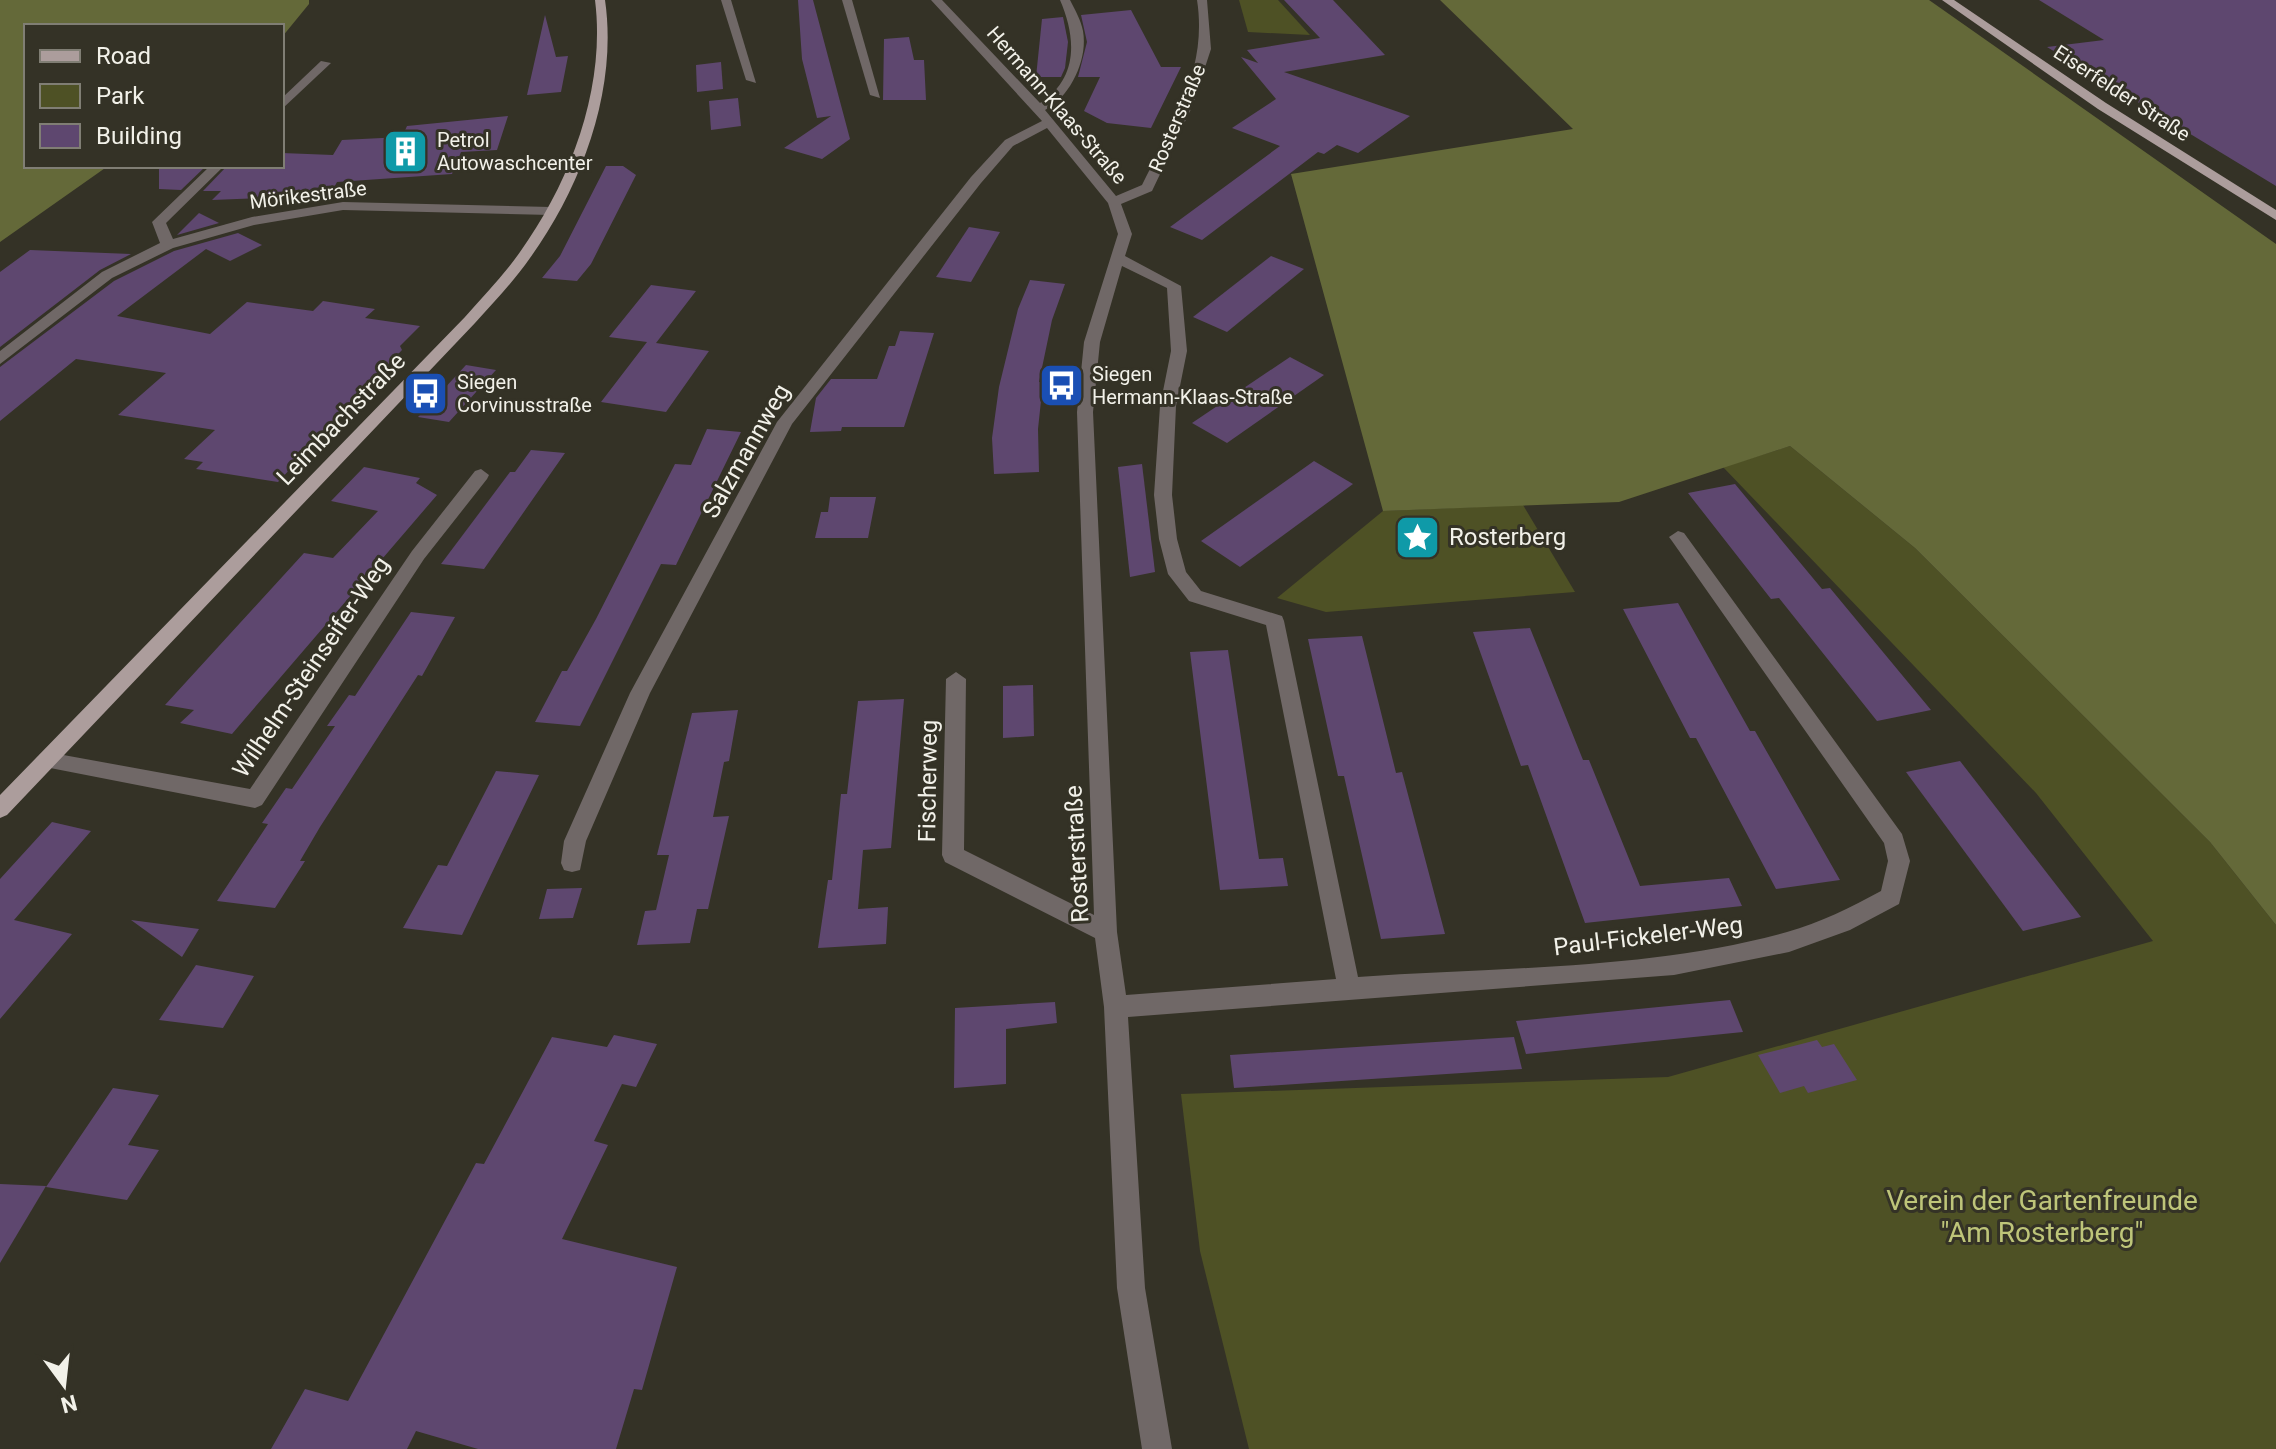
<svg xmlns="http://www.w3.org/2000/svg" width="2276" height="1449" viewBox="0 0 2276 1449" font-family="Roboto,sans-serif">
<rect width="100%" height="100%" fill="#343226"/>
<g fill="#4e5125">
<path d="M1239,0H1278L1310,35L1248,32Z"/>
<path d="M1790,446L1915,548L2210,842L2276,925V1449H1249L1200,1251L1181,1094L1668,1077L2153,941L2036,793L1723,467Z"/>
<path d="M1523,505L1575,592L1326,612L1277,598L1383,511Z"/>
</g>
<g fill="#646939">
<path d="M0,0H309V4L282,37V26H26V166H108L0,242Z"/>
<path d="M1440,0H1929L2276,244V925L2210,842L1915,548L1790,446L1619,502L1383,511L1291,174L1573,129Z"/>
</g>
<g fill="#5e476f">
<path d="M798,0H813L850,139L822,159L784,148L831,116L817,118L802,59Z"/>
<path d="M1284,0H1333L1385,55L1284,72L1410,116L1358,153L1337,145L1324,154L1318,152L1202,240L1170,227L1280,146L1232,128L1276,99L1241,57L1258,63L1247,50L1320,38Z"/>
<path d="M2039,0H2276V186L2047,47L2104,40Z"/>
<path d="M1131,10L1161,67H1181L1151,128L1107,123L1084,111L1100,77H1078L1087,42L1081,15Z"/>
<path d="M545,15L556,57L568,56L561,92L527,95Z"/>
<path d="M1063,17L1068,42L1065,68L1061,77H1036L1042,19Z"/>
<path d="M909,37L914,60H924L926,100H883L884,39Z"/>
<path d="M721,62L723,89L697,92L696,65Z"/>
<path d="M738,98L741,126L711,130L709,101Z"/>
<path d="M508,116L497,150L461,152L452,174L337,182L330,195L212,200L221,191H203L227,166H282V153L333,155L342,140L402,137L407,126Z"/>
<path d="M159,166H206L181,190L159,189Z"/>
<path d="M606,166H623L636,175L591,264L577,281L542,278L560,256Z"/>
<path d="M199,213L219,223L177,235Z"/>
<path d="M969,227L1000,232L971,282L936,277Z"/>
<path d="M238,233L262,245L230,261L206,249L117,316L210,334L247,302L313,311L323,301L375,309L365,318L420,326L400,346L402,350L278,482L196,469L203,462L184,459L215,430L118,415L166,373L76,359L0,421V367L114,281L174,251Z"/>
<path d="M30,250L131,254L100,270L0,347V272Z"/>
<path d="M1271,256L1304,269L1227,332L1193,317Z"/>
<path d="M1030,280L1065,284L1052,320L1039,382H1043L1038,429L1039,472L994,474L992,438L999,387L1018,309Z"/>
<path d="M651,285L696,291L656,343L709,351L666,412L601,402L647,342L609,337Z"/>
<path d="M900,331L934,333L904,427H842L841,431L810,432L816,398L831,379H877L889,346H895Z"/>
<path d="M1290,357L1324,375L1227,443L1192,423Z"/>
<path d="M466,365L496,370L449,422L418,417Z"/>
<path d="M707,429L741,432L676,565L661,564L580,726L535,722L562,671H567L596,619L675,464L691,465Z"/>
<path d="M531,450L565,453L484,569L441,564L510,472H515Z"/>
<path d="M1314,461L1353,484L1240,567L1201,541Z"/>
<path d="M1142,464L1155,572L1130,577L1118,467Z"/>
<path d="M364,467L420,478L416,483L437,495L232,734L180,723L194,710L165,705L304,553L333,558L378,511L331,501Z"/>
<path d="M1735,484L1822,589L1830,588L1931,710L1877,721L1779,598L1771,599L1688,493Z"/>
<path d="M830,497H876L868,538H815L821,512H828Z"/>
<path d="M1678,603L1750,731H1755L1840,880L1776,889L1696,738H1690L1623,609Z"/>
<path d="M411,612L455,617L422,676L418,675L320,827L300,861H305L275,908L217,901L268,824L262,823L286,788L292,789L335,726H327L349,695L355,696Z"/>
<path d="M1530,628L1583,760H1589L1640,886L1729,878L1742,906L1585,923L1528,765L1521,766L1473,632Z"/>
<path d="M1362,636L1396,773L1402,772L1445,934L1381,939L1344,776H1338L1308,639Z"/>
<path d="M1228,650L1259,859L1283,858L1288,886L1220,890L1190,652Z"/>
<path d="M1033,685L1034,736L1003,738V686Z"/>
<path d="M904,699L891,848L863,850L858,909L888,907L886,944L818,948L828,880H832L841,794H847L858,701Z"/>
<path d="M738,710L729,761L724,762L713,817L729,816L708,909H697L690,943L637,945L645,911L656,910L669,855H657L692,713Z"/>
<path d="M1960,761L2081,917L2023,931L1906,772Z"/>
<path d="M496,771L539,775L462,935L403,928L438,865L447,866Z"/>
<path d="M52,822L91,831L14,920L72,934L0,1019V879Z"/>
<path d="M582,888L573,918L539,919L547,889Z"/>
<path d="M131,920L199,929L182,957Z"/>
<path d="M196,965L254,976L223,1028L159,1020Z"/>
<path d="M1730,1000L1743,1032L1526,1054L1516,1021Z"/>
<path d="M1055,1002L1057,1023L1006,1029V1084L954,1088L955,1008Z"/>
<path d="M614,1035L657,1044L636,1087L622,1084L594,1141L608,1145L562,1239L677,1267L642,1390L634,1389L616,1449H478L416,1431L407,1449H271L305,1389L348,1401L476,1163L484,1164L552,1037L607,1047Z"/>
<path d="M1514,1037L1522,1069L1234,1088L1230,1055Z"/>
<path d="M1817,1040L1822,1047L1834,1044L1857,1080L1808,1093L1804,1086L1780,1093L1758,1055Z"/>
<path d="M113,1088L159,1095L128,1145L159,1150L127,1200L46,1187Z"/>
<path d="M0,1184L46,1186L0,1263Z"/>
</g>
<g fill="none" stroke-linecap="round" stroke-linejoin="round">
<g fill="#706867" fill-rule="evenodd">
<path d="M721,0H731L756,83L746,80Z"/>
<path d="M842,0H852L880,98L870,95Z"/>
<path d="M931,0H942L1040,103C1079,78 1076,37 1060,0H1070C1075,10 1081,20 1083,31C1088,59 1071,96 1045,110L1116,196L1142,185C1172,125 1208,70 1197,0H1207L1211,49L1192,107L1152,191L1121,204L1132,234L1125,256L1181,286L1187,351L1176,406L1172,495L1177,539L1186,572L1201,591L1282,616L1284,621L1358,977C1500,967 1649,970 1787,932C1820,923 1851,907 1881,891L1888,861L1884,843L1672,541L1669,537L1678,531L1684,533L1902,834L1910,861L1899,904L1850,930L1789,952L1674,975L1128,1017L1145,1288L1172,1449H1142L1117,1288L1104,1007L1095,938L945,862L942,855L946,679L956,672L966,679L964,850L1094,915L1077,412L1084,342L1118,234L1108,203L1047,128L1013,146L981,183L792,424L650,693L586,841L580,870L572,872L564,870L561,863L564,841L630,693L777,422L971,177L1005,140L1042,121ZM1122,266L1167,288L1171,351L1160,406L1154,495L1159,539L1168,574L1189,601L1266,625L1336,979L1126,995L1117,932L1093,412L1100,342Z"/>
<path d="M321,61L331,63L282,109V98Z"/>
<path d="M210,166H224L166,223L173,239L252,217L343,202L551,207L558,211L551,215L343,210L254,225L173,248L112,278L0,364V351L102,272L160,243L152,222Z"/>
<path d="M481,469L489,475L487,479L424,559L262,805L255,808L40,766L37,760L40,754L47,752L250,789L412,551L475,471Z"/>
</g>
<g fill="#ac9d9c" fill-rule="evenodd">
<path d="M595,0H605C618,89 582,186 530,258C514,281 494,302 475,323L7,815L0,818V795L465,317C483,296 504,275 520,252C571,181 606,87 595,0Z"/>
<path d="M1942,0H1954L2106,103L2276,210V220L2098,109Z"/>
</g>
</g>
<defs>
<symbol id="building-square" viewBox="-11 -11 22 22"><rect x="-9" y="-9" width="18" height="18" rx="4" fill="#0f9aa8" stroke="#343226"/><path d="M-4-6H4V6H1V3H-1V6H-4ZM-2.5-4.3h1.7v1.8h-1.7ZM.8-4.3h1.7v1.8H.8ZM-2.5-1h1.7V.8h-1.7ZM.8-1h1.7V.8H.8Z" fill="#fff"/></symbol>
<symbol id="bus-square" viewBox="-11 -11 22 22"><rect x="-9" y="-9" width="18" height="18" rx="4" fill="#1a4fb4" stroke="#343226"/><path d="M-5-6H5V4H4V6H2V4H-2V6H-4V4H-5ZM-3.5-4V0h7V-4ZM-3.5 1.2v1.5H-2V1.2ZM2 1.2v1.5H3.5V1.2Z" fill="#fff"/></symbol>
<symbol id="sight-square" viewBox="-11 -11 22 22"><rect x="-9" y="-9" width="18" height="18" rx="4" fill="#0f9aa8" stroke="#343226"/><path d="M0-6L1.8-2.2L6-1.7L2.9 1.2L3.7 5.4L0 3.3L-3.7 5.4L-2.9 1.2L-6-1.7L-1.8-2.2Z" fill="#fff"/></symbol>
</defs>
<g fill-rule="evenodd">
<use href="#building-square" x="380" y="126" width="51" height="51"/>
<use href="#bus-square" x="1036" y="360" width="51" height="51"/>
<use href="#bus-square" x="400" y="368" width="51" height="51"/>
<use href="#sight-square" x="1392" y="512" width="51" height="51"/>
</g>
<g text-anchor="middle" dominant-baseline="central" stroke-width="6" stroke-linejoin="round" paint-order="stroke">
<g font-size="20" fill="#f2f1e9" stroke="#343226">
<text transform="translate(2122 93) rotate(33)">Eiserfelder Straße</text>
<text transform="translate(1057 105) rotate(49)">Hermann-Klaas-Straße</text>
<text transform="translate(1177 118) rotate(-67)">Rosterstraße</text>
<text transform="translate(308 195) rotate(-7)">Mörikestraße</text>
</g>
<g font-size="20" fill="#f2f1e9" stroke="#343226" text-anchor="start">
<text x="437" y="140">Petrol<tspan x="437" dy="23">Autowaschcenter</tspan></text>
<text x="1092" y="374">Siegen<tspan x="1092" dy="23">Hermann-Klaas-Straße</tspan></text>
<text x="457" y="382">Siegen<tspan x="457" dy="23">Corvinusstraße</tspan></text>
</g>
<g font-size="24" fill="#f2f1e9" stroke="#343226">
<text transform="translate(341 419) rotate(-46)">Leimbachstraße</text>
<text transform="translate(746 451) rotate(-60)">Salzmannweg</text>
<text transform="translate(311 667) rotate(-56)">Wilhelm-Steinseifer-Weg</text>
<text transform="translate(928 781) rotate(-89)">Fischerweg</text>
<text transform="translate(1077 854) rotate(-93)">Rosterstraße</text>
<text transform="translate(1648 936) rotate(-7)">Paul-Fickeler-Weg</text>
</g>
<g font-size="24" fill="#f2f1e9" stroke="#343226" text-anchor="start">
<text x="1449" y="537">Rosterberg</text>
</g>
<g font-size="28" fill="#bec579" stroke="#343226">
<text x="2042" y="1200">Verein der Gartenfreunde<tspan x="2042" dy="32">"Am Rosterberg"</tspan></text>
</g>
</g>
<rect x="24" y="24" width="260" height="144" fill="#343226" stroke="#807e74" stroke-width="2"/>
<rect x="40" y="50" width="40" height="12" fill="#ac9d9c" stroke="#807e74" stroke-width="2"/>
<text x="96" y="64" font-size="24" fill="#f2f1e9">Road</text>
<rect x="40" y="84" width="40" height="24" fill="#4e5125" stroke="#807e74" stroke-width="2"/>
<text x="96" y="104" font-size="24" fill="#f2f1e9">Park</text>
<rect x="40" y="124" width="40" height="24" fill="#5e476f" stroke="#807e74" stroke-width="2"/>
<text x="96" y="144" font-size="24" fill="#f2f1e9">Building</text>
<g transform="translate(64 1385) rotate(165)" stroke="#343226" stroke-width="6" paint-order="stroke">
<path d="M0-6L14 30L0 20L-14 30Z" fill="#f2f1e9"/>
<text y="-12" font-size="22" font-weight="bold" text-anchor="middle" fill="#f2f1e9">N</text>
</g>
</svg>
